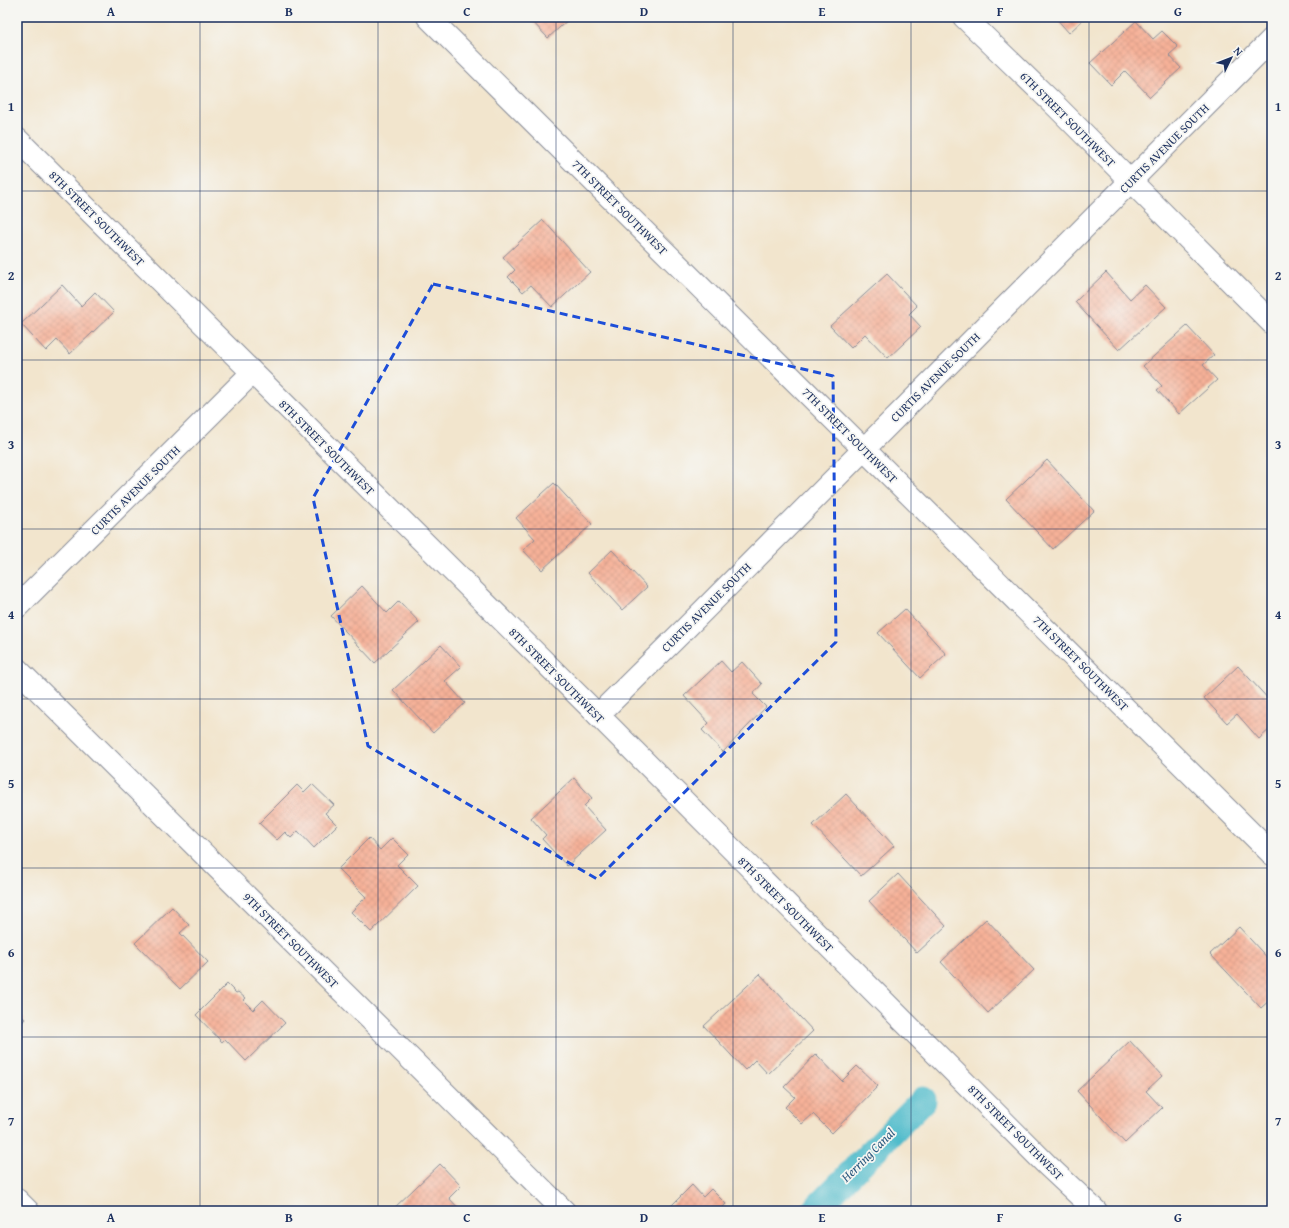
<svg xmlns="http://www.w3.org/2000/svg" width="1289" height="1228" viewBox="0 0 1289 1228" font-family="'Gentium Book Plus',serif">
<defs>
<pattern id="building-cross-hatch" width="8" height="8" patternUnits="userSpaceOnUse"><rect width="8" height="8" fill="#f6b198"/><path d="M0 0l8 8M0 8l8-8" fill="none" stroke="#d29985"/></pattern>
</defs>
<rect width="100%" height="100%" fill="#f6f6f2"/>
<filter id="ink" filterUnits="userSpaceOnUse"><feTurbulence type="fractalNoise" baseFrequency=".025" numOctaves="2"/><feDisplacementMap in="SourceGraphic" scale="8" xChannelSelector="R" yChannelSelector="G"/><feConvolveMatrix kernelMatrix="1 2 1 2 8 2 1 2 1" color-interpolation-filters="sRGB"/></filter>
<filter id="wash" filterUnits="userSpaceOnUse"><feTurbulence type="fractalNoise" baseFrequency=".012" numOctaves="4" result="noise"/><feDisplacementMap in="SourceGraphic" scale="16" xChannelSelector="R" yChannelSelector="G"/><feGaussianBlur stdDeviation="0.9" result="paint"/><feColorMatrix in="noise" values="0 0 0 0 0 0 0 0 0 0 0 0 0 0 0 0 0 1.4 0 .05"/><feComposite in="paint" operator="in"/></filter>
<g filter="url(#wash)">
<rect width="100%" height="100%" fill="#f2e5cd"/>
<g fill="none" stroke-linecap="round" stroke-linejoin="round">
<path stroke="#50bbcb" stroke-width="27" d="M814,1211L923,1100"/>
</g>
<g id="blocks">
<g fill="url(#building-cross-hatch)">
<path d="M528,17H571L548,38Z"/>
<path d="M1055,17H1086L1069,33Z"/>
<path d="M1136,21L1153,39L1162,31L1178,47L1169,55L1181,68L1150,97L1125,71L1111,85L1090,63Z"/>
<path d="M543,220L590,272L552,307L531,285L523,292L508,277L515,270L503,257Z"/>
<path d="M1106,272L1130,299L1145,285L1166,307L1119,350L1075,302Z"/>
<path d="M887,274L917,306L909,314L921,327L888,358L865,334L851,348L830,326Z"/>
<path d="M62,285L81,306L95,292L114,312L70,354L57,340L46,351L21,324Z"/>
<path d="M1187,326L1214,355L1203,365L1217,380L1179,414L1157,390L1162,386L1143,366Z"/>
<path d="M1047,460L1094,511L1053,549L1006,499Z"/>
<path d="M554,483L592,524L542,570L523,550L535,539L516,518Z"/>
<path d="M612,550L647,587L622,610L588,573Z"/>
<path d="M362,586L387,613L399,601L419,622L375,663L331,616Z"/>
<path d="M905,609L946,654L920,678L878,633Z"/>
<path d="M441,645L461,667L445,681L465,703L433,733L393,690Z"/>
<path d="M721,661L731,672L742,662L762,684L753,694L766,707L723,752L702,730L709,723L684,696Z"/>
<path d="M1238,666L1272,703V727L1259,739L1237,714L1227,723L1204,698Z"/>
<path d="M574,778L592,798L584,806L606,830L567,866L542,839L546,835L531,818Z"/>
<path d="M312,784L334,805L325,813L337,825L314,848L298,831L291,838L285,832L277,840L259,823L297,785L304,792Z"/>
<path d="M846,794L894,846L861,876L813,825Z"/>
<path d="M369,838L380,850L392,838L408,854L397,865L418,886L371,932L351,912L366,897L338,869Z"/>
<path d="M898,874L946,926L917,953L869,901Z"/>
<path d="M172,907L189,925L180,933L208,962L180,989L135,943Z"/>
<path d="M986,919L1034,970L988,1013L941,962Z"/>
<path d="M1239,927L1272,963V998L1261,1008L1210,954Z"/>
<path d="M760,974L813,1031L768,1074L755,1060L745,1070L704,1026Z"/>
<path d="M227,984L236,993L238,992L245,998L243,1000L253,1010L263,1000L285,1023L246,1061L225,1039L222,1042L196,1015Z"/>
<path d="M17,1011L25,1019L17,1028Z"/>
<path d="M1130,1041L1162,1076L1146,1091L1162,1108L1125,1143L1077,1091Z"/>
<path d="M816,1054L842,1081L857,1066L878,1086L832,1133L813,1114L802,1124L785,1107L795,1097L784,1087Z"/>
<path d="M440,1164L461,1186L449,1198L461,1211H391Z"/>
<path d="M692,1185L703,1197L711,1189L726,1204L719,1211H666Z"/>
</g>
</g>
</g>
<g filter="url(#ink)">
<use href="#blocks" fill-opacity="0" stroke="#868a96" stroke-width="1"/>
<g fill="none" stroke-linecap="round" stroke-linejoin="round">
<defs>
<g id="street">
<path d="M428,17C709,296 991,574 1272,854"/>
<path d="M964,17L1057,107L1272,323"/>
<path d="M17,139L598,715L1048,1166L1096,1211"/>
<path d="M17,607L252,373"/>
<path d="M17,669L564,1211"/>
<path d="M598,715L686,628L1272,39"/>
<path d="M17,1200L28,1211"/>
</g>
</defs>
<use href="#street" stroke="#868a96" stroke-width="24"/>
<use href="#street" stroke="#fff" stroke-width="22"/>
</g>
</g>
<path fill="none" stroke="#1d4ed8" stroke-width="3" stroke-dasharray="8 5" stroke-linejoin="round" d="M433,284L833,376L836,642L597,879L368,746L313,498Z"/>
<path fill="none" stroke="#1b2f5e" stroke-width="1" stroke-opacity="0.55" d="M200,17V1211M378,17V1211M556,17V1211M733,17V1211M911,17V1211M1089,17V1211M17,191H1272M17,360H1272M17,529H1272M17,699H1272M17,868H1272M17,1037H1272"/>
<g text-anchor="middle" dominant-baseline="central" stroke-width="3.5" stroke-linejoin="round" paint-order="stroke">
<g font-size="12" fill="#1b2f5e" stroke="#f6f6f2">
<text transform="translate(1068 119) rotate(45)">6TH STREET SOUTHWEST</text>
<text transform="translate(1164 148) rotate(-45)">CURTIS AVENUE SOUTH</text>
<text transform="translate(620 207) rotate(45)">7TH STREET SOUTHWEST</text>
<text transform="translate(97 218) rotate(45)">8TH STREET SOUTHWEST</text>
<text transform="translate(935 377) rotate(-45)">CURTIS AVENUE SOUTH</text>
<text transform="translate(850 435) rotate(45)">7TH STREET SOUTHWEST</text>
<text transform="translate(327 447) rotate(45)">8TH STREET SOUTHWEST</text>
<text transform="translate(135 490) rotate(-45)">CURTIS AVENUE SOUTH</text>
<text transform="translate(706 607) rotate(-45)">CURTIS AVENUE SOUTH</text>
<text transform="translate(1081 663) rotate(45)">7TH STREET SOUTHWEST</text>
<text transform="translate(557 675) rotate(45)">8TH STREET SOUTHWEST</text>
<text transform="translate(786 904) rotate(45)">8TH STREET SOUTHWEST</text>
<text transform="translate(291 940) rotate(45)">9TH STREET SOUTHWEST</text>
<text transform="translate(1016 1132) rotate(45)">8TH STREET SOUTHWEST</text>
</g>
<g font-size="13" font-style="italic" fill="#2b597f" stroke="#f6f6f2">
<text transform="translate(868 1155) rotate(-45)">Herring Canal</text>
</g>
</g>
<rect width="1289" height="1228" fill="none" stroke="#f6f6f2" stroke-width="44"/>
<g transform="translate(1231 58) rotate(47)" stroke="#f6f6f2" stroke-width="3" paint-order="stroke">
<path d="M0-3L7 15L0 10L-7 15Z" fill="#1b2f5e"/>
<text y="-6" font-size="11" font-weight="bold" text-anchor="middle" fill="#1b2f5e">N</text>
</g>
<rect x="22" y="22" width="1245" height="1184" fill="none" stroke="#1b2f5e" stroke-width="1.5"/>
<g font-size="13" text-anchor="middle" font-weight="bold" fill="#1b2f5e">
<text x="111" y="16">A</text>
<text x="289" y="16">B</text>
<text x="467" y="16">C</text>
<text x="644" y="16">D</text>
<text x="822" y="16">E</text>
<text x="1000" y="16">F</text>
<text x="1178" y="16">G</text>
<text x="11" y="111">1</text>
<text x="1278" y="111">1</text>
<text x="11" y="280">2</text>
<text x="1278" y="280">2</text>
<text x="11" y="449">3</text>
<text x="1278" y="449">3</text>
<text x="11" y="619">4</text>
<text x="1278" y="619">4</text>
<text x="11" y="788">5</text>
<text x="1278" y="788">5</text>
<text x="11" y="957">6</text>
<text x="1278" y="957">6</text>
<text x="11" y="1126">7</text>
<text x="1278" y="1126">7</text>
<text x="111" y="1222">A</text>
<text x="289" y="1222">B</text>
<text x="467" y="1222">C</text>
<text x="644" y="1222">D</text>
<text x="822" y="1222">E</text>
<text x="1000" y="1222">F</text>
<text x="1178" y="1222">G</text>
</g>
</svg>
